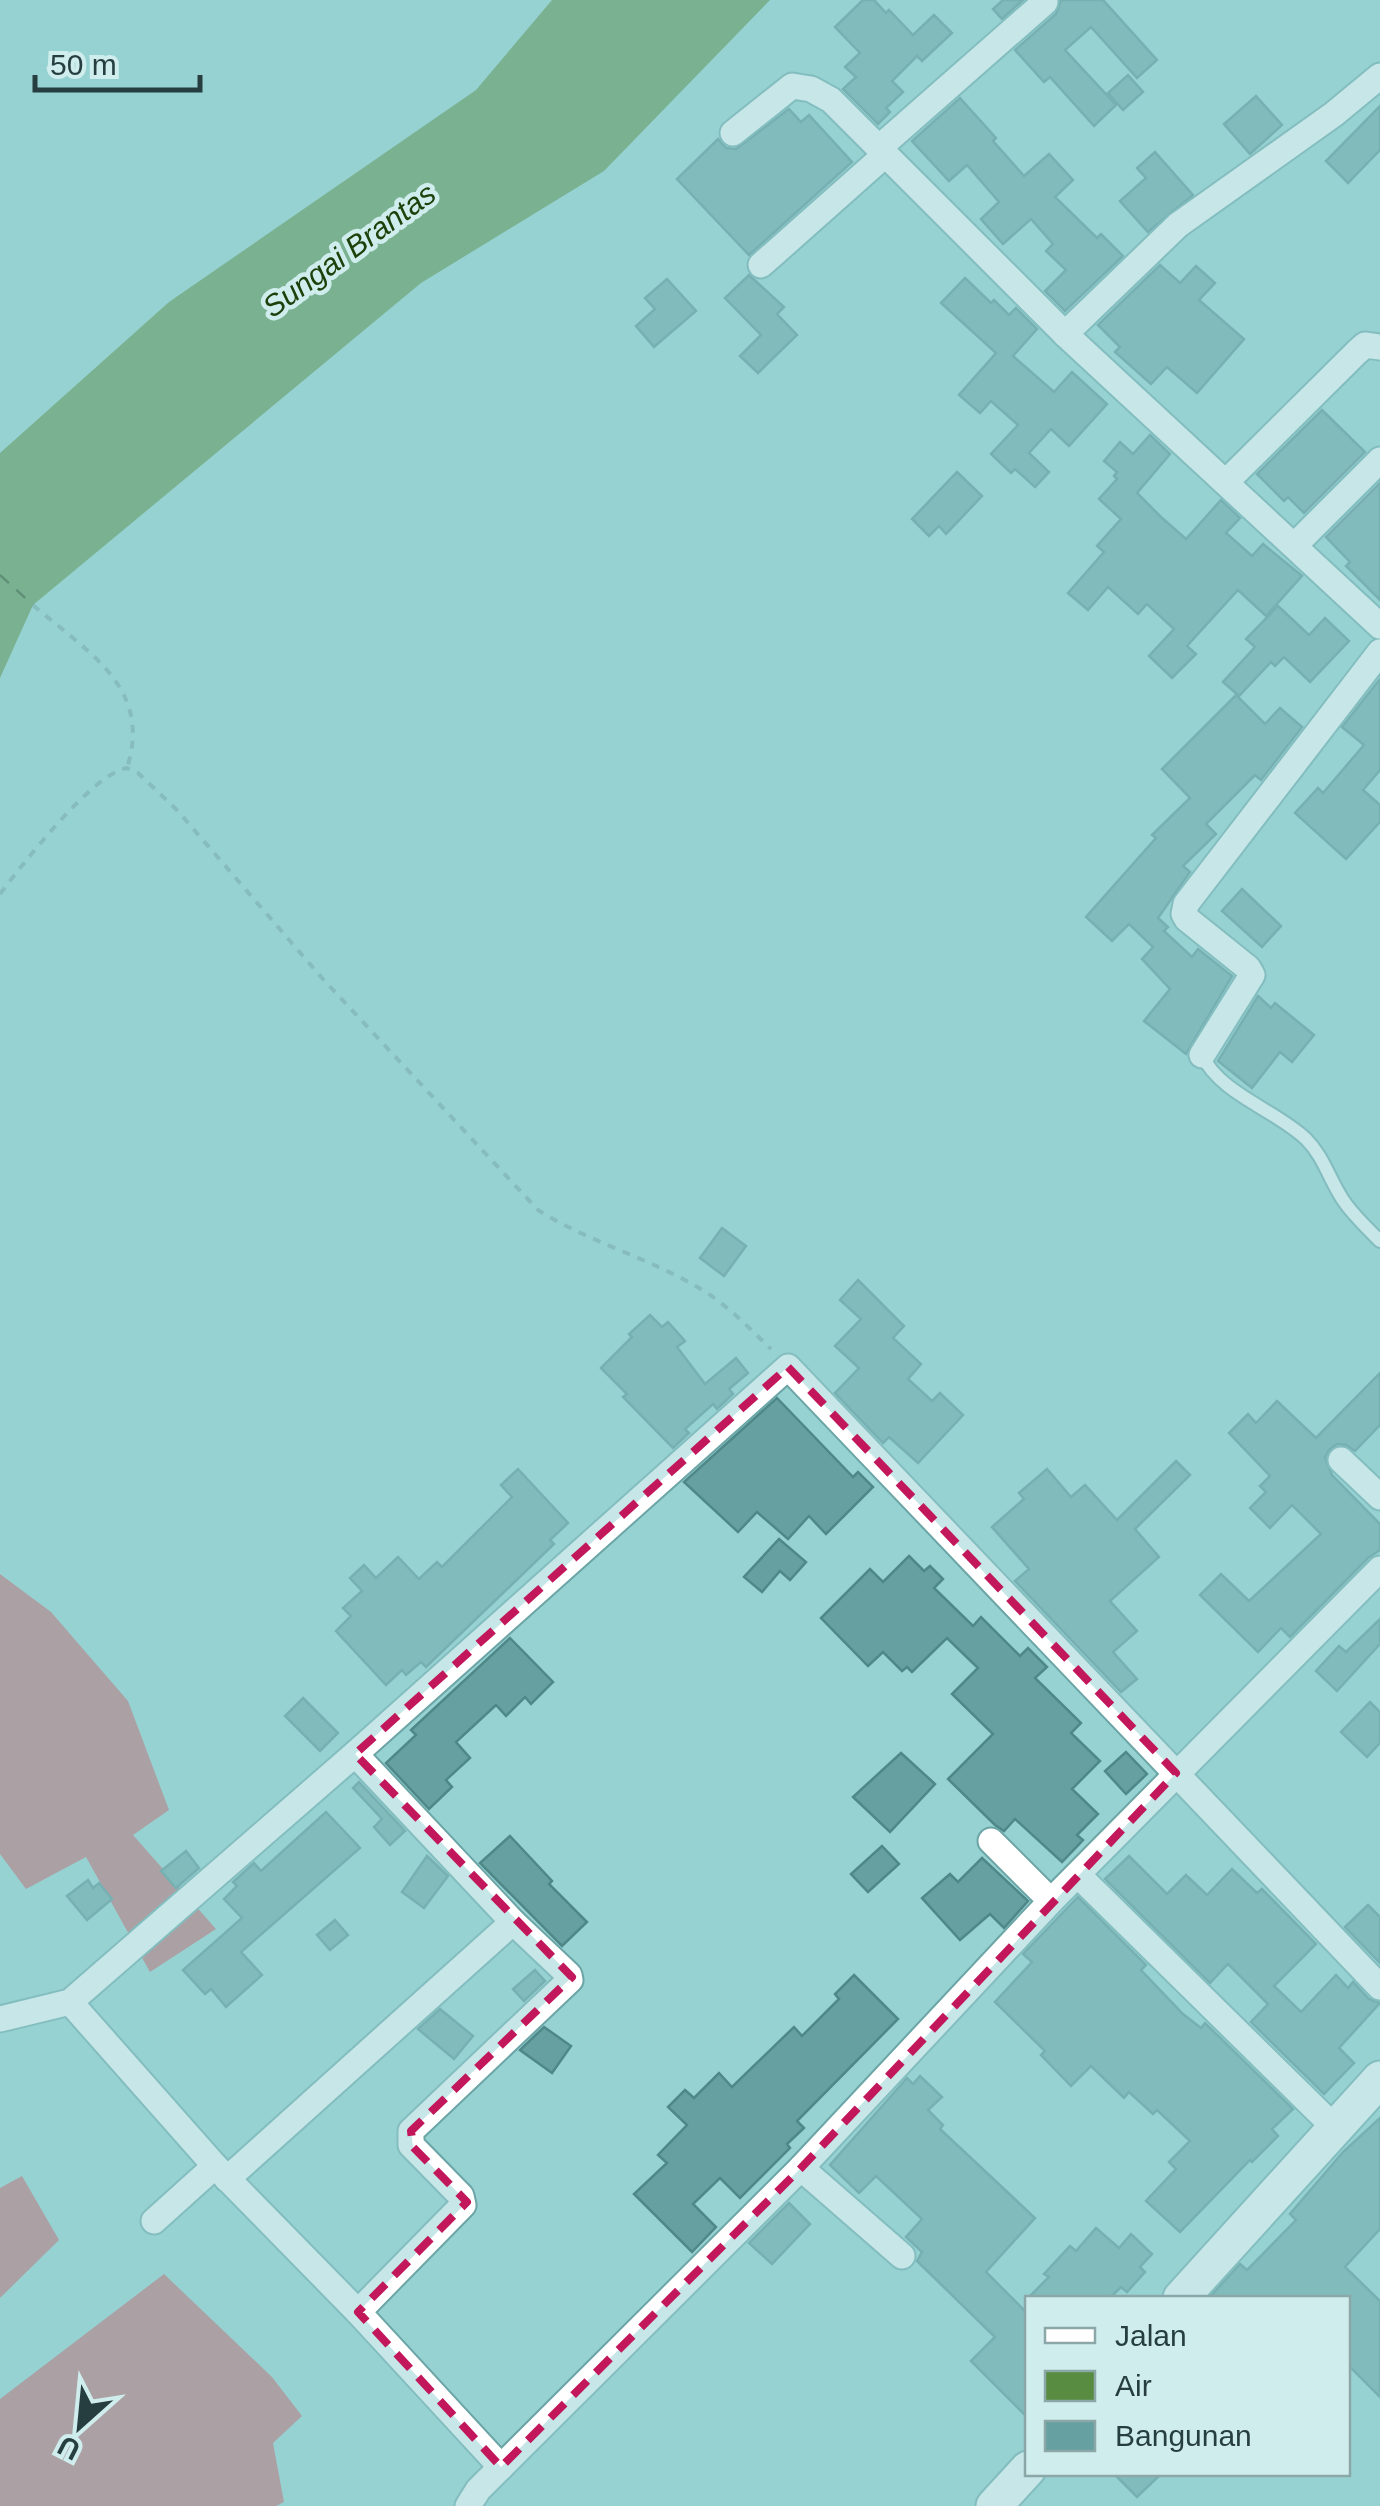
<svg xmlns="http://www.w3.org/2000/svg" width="1380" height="2506" viewBox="0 0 1380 2506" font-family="Arial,sans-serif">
<rect width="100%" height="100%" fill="#97d2d3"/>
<g fill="#c4656b">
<path d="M0,1574L51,1612L128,1701L169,1810L133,1835L216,1929L150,1972L86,1857L26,1889L0,1854Z"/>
<path d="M22,2176L59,2240L0,2298V2188Z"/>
<path d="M164,2274L272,2377L302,2416L273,2443L284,2502L276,2506H0V2399Z"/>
</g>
<path fill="#578c41" d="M552,0H770L604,171L421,283L33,605L0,678V453L169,302L476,90Z"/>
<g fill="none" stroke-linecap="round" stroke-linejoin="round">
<path stroke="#1d410a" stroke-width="2.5" stroke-dasharray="12 10" stroke-linecap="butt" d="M0,575L33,605"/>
</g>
<g fill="#66a0a1" stroke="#4f8889" stroke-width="2.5">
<path d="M863,0H874L886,13L889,10L913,35L934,15L952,33L922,61L917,56L892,81L903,92L886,108L890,112L878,124L843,89L856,77L845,67L860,53L835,27Z"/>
<path d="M1003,0H1023L1002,19L993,9Z"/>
<path d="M1061,0H1103L1157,60L1137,78L1091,27L1065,50L1116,105L1094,126L1050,77L1044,82L1015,50L1056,14Z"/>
<path d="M1128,75L1143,92L1123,110L1108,93Z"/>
<path d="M1256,96L1282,125L1250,154L1224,124Z"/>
<path d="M960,98L996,138L993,141L1024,176L1049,154L1073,180L1055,197L1097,238L1101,234L1123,256L1065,311L1045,291L1066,270L1046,251L1053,244L1031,219L1003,244L981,219L999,202L967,165L949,181L912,141Z"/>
<path d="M1380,106V150L1348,183L1326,161Z"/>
<path d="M789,109L801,122L809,115L852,162L749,255L677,179L718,139L726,148L736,149Z"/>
<path d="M1155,152L1193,195L1148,232L1120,201L1146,178L1137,168Z"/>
<path d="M1160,265L1180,283L1196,266L1215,283L1199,300L1244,339L1197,393L1167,367L1151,384L1115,352L1120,347L1098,325Z"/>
<path d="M749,275L784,307L777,314L797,335L758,373L740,356L761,335L725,298Z"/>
<path d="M965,278L991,303L994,300L1009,315L1016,308L1037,329L1013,356L1054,392L1072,372L1107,404L1069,446L1051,429L1029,453L1049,472L1035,487L1015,469L1011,473L991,454L1018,425L991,401L980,413L959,395L996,353L941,303Z"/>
<path d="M667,279L696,311L654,347L636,326L655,309L645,298Z"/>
<path d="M1322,410L1365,452L1304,513L1288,497L1284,501L1257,474Z"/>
<path d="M1150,435L1170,454L1137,493L1161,517L1186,539L1221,500L1240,518L1226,533L1252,556L1263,544L1302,576L1266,616L1238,590L1187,646L1196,654L1172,678L1149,656L1174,629L1147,604L1138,614L1108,587L1088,610L1068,593L1104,552L1097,546L1121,519L1099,499L1117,479L1114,476L1117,472L1104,461L1120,442L1133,454Z"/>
<path d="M957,472L982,496L946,534L939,526L929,536L912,519Z"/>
<path d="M1380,483V600L1346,566L1350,562L1326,537Z"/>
<path d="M1278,606L1309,635L1325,618L1349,641L1310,682L1284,657L1275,666L1271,662L1239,696L1223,682L1255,647L1246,639Z"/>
<path d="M1380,679V770L1363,790L1380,805V822L1346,859L1295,813L1318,788L1323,793L1364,745L1342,727Z"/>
<path d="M1236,695L1265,724L1280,708L1302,727L1261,780L1255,775L1206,824L1216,834L1183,866L1190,872L1158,918L1168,927L1164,931L1192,957L1198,949L1232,976L1186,1054L1144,1021L1170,989L1142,959L1153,947L1129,924L1112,941L1086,917L1156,838L1152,835L1190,798L1162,769Z"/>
<path d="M1242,889L1281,926L1262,947L1222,911Z"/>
<path d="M1258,996L1271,1008L1275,1003L1314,1035L1292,1062L1280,1052L1252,1088L1218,1061Z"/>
<path d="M722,1228L746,1246L724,1276L700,1258Z"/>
<path d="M858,1280L904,1326L893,1338L921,1364L908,1379L932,1401L940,1393L963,1415L918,1463L889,1437L883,1443L835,1393L859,1368L835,1346L861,1319L840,1300Z"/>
<path d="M650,1315L662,1327L668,1322L685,1341L677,1347L705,1384L736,1358L748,1373L729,1389L733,1394L717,1409L713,1404L685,1429L689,1433L673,1448L623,1397L627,1394L601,1368L632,1337L629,1334Z"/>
<path d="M1380,1373V1425L1355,1451L1346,1445L1337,1444L1329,1450L1325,1457L1332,1475L1380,1524V1550L1368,1558L1290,1637L1281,1628L1258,1652L1200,1595L1221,1574L1249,1601L1321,1534L1292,1505L1270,1528L1250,1508L1266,1492L1260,1486L1270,1476L1229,1433L1248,1414L1256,1423L1277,1401L1316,1438Z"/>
<path d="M777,1398L853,1477L858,1472L873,1487L826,1534L809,1516L788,1539L757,1512L738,1532L684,1482Z"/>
<path d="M1176,1461L1190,1475L1135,1529L1159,1557L1110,1601L1137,1631L1113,1652L1137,1679L1121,1692L1015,1581L1029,1569L992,1527L1024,1499L1019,1493L1047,1469L1071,1497L1085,1485L1117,1520Z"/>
<path d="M518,1469L568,1523L550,1540L554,1544L426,1667L421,1662L406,1675L402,1670L386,1685L336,1631L351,1616L343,1608L362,1591L350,1578L364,1565L376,1578L398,1557L419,1579L437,1562L442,1567L512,1497L501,1485Z"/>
<path d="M779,1539L806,1562L790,1580L780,1571L762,1592L744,1577Z"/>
<path d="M909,1556L924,1571L930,1566L943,1579L934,1588L973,1626L981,1617L1020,1656L1028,1648L1047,1667L1035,1678L1081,1723L1071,1733L1100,1761L1072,1789L1098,1814L1077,1835L1083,1840L1062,1862L1015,1819L1004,1831L995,1825L948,1779L993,1734L952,1694L978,1668L947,1638L912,1672L907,1667L902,1671L883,1652L868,1666L821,1618L870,1569L883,1582Z"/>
<path d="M1380,1619V1644L1337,1691L1316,1671L1339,1646L1346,1652Z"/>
<path d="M510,1638L553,1682L531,1704L525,1697L506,1716L496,1705L456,1742L470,1758L446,1780L452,1787L429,1809L386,1763L416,1735L411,1730Z"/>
<path d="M303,1698L338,1733L320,1751L285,1716Z"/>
<path d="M1370,1702L1380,1712V1743L1367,1757L1341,1732Z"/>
<path d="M1126,1752L1147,1774L1126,1794L1105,1771Z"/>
<path d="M901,1753L935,1784L890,1832L853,1797Z"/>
<path d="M359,1782L405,1831L390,1845L374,1827L382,1819L353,1788Z"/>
<path d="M326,1812L360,1848L241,1952L262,1975L226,2007L211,1989L205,1994L183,1970L242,1918L224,1899L237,1886L233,1882L254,1863L261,1871Z"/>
<path d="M510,1836L552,1881L549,1884L587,1922L562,1946L480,1863Z"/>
<path d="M882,1846L899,1864L868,1892L851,1874Z"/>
<path d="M186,1851L199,1868L176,1888L161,1871Z"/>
<path d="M427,1856L448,1876L424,1908L402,1892Z"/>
<path d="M1129,1856L1167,1894L1186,1875L1207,1895L1232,1869L1257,1893L1262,1889L1316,1944L1274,1986L1301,2012L1336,1975L1348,1988L1353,1982L1369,1999L1380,2003L1339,2048L1354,2063L1324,2094L1251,2022L1268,2004L1228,1964L1210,1983L1105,1879Z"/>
<path d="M982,1858L1028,1901L1004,1928L990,1914L960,1940L922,1898L950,1874L958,1882Z"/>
<path d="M88,1880L93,1888L99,1883L112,1899L87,1920L67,1896Z"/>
<path d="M1078,1897L1146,1965L1141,1970L1183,2014L1201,2028L1205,2023L1293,2109L1272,2129L1278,2136L1252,2162L1250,2160L1180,2232L1146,2201L1176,2169L1169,2162L1190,2141L1157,2110L1153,2114L1129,2092L1124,2098L1091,2066L1071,2086L1041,2055L1045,2051L995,2002L1032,1962L1023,1954Z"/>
<path d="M1368,1905L1380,1917V1963L1345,1927Z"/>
<path d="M335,1920L348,1935L330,1950L317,1935Z"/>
<path d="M535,1970L545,1981L524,2001L513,1989Z"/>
<path d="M854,1975L898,2019L797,2121L804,2128L787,2144L790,2148L740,2198L720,2178L693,2204L716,2227L692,2252L634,2194L667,2163L658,2155L687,2125L668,2107L685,2090L694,2098L719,2073L732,2087L794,2027L802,2036L839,1999L835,1994Z"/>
<path d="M440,2009L473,2036L454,2059L418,2029Z"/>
<path d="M544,2027L571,2046L552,2073L520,2050Z"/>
<path d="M920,2076L942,2097L928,2110L943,2125L940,2129L1035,2218L986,2272L1028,2314V2418L971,2361L995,2337L917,2261L922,2252L906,2237L922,2219L876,2176L859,2193L830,2165L907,2078L913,2084Z"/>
<path d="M1380,2118V2229L1345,2267L1380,2301V2397L1348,2365V2298H1209L1240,2264L1247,2270L1296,2220L1290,2214L1343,2152Z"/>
<path d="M789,2203L810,2224L772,2264L749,2243Z"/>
<path d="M1096,2228L1119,2248L1131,2234L1152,2254L1140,2267L1145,2272L1127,2292L1121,2287L1110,2298H1028L1049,2277L1044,2274L1070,2246L1076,2251Z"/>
<path d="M1114,2474H1161L1137,2497Z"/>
</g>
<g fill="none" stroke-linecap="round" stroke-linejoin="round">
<defs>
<path id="service" d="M1202,1055C1220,1094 1276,1110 1306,1139C1324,1157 1329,1179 1343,1200C1353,1215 1367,1228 1380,1241"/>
<g id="minor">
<path d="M733,133L792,86L811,89L831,100L1065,334L1380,626"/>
<path d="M880,147L1045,2"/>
<path d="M761,265L886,154"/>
<path d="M1065,334L1178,225L1334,114L1380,76"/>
<path d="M1226,482L1357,352L1365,345L1380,347"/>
<path d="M1294,546L1380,460"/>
<path d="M1202,1055L1252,975L1248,968L1187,919L1184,914L1186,904L1380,652"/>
<path d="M1341,1460L1380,1497"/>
<path d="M991,1841L1051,1901"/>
<path d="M1078,1875L1335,2128"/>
<path d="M70,2002L215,2166L358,2312L501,2467"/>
<path d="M0,2019L70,2002L355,1754L788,1367L1380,1987"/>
<path d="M801,2168L902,2256"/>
<path d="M227,2179L513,1922L355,1754"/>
<path d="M154,2221L215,2166"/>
<path d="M358,2312L463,2205L461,2196L411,2145V2131L570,1980L569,1975L513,1922"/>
<path d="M468,2506L478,2490L801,2168L1051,1901L1380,1569"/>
</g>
<g id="secondary">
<path d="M1181,2298L1380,2079"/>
<path d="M994,2506L1028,2469"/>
</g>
</defs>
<use href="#service" stroke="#6ba5a6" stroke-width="16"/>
<use href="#minor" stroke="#6ba5a6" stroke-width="29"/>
<use href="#secondary" stroke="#6ba5a6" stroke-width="39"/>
<g stroke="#73a2a3" stroke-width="4" stroke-dasharray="8 8" stroke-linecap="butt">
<path d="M33,605C87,652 153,687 127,768"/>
<path d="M0,894C22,865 93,773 127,768L138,773L177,810L322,978L538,1210C593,1245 659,1260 713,1297C734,1312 752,1331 771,1349"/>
</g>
<use href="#service" stroke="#fff" stroke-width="12"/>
<use href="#minor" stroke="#fff" stroke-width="25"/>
<use href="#secondary" stroke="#fff" stroke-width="35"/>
</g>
<path d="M0 0H1380V2506H0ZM788,1367L1176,1773L801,2168L501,2467L358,2312L467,2202L413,2147L411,2131L572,1977L355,1754Z" fill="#97d2d3" fill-opacity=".55" fill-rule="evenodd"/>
<path fill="none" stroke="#c2185b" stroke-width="8" stroke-dasharray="20 12" stroke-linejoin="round" d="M788,1367L1176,1773L801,2168L501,2467L358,2312L467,2202L413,2147L411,2131L572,1977L355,1754Z"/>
<g text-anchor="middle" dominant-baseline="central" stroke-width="9" stroke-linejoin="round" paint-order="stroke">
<g font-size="30" font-style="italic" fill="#1d410a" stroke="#d0eded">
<text transform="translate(349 250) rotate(-36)">Sungai Brantas</text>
</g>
</g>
<rect x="1025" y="2296" width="325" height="180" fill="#d0eded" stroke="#8ca7a7" stroke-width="2.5"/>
<rect x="1045" y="2328" width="50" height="15" fill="#ffffff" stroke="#8ca7a7" stroke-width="2.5"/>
<text x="1115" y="2346" font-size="30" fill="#263e3f">Jalan</text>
<rect x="1045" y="2371" width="50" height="30" fill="#578c41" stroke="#8ca7a7" stroke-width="2.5"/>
<text x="1115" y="2396" font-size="30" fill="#263e3f">Air</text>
<rect x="1045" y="2421" width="50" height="30" fill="#66a0a1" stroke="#8ca7a7" stroke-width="2.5"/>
<text x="1115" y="2446" font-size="30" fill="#263e3f">Bangunan</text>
<g transform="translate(80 2426) rotate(207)" stroke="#d0eded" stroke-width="8" paint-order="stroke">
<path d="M0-8L18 38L0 25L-18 38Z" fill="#263e3f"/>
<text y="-15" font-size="28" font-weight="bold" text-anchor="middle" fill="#263e3f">U</text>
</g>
<path d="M35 75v15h165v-15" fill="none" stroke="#263e3f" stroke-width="5"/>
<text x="50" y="75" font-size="30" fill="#263e3f" stroke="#d0eded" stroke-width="8" paint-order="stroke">50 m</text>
</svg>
